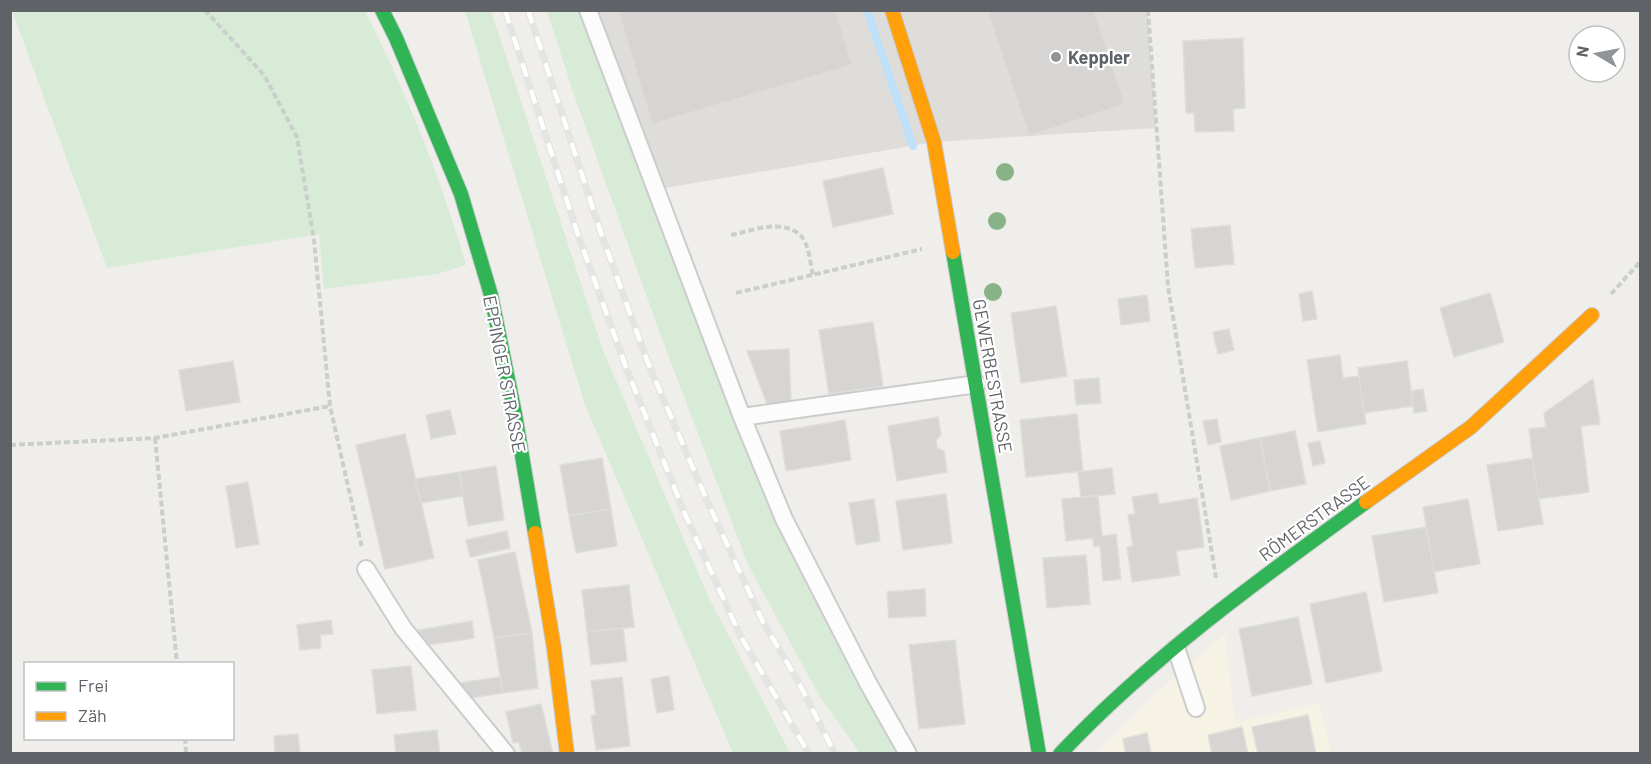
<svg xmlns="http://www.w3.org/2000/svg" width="1651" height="764" viewBox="0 0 1651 764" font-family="Barlow,sans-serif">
<rect width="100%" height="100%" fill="#efeeea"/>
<path fill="#f7f3e4" d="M1225,634L1235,723L1319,703L1331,753L1096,754L1159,691Z"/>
<path fill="#dfddda" d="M594,11H1148L1156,128L934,142L659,189Z"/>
<g fill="#d8ebd6">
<path d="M12,11H365C406,92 441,178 466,265L437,274L324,289L319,234L107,268Z"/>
<path d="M465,11H491L603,350L708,596L790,753H733L584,402Z"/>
<path d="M547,11H594L737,420L913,753H860L820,697L749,567L662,339L574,95Z"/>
</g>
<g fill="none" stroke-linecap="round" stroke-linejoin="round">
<path stroke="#bfe0f9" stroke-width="8" d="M867,10L913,146"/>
</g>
<g fill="#d6d5d3" stroke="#deddd9" stroke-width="1.5">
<path d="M618,10H836L852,65L652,124Z"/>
<path d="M987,10H1094L1125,104L1029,136Z"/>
<path d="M1243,38L1245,108L1233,109L1234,131L1195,132L1194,113H1186L1183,41Z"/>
<path d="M883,168L893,214L833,227L823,181Z"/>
<path d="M1230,225L1234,264L1195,268L1191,229Z"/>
<path d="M1312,291L1317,319L1303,321L1299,294Z"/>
<path d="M1490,293L1504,342L1454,357L1440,308Z"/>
<path d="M1147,295L1150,321L1121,325L1118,299Z"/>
<path d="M1056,306L1067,376L1021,383L1011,313Z"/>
<path d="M873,322L883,386L829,394L819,330Z"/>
<path d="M1229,329L1234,350L1218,354L1213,332Z"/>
<path d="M789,349L791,403L767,404L747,351Z"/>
<path d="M1340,355L1343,378L1359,376L1366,424L1318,432L1307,360Z"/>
<path d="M233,361L240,402L186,411L179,370Z"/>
<path d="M1407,361L1413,406L1364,413L1358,368Z"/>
<path d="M1099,378L1101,403L1076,405L1074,380Z"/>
<path d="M1593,379L1600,424L1581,426L1589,492L1538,499L1529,429L1546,427L1544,413Z"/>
<path d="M1423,389L1427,411L1414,413L1411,391Z"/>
<path d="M450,410L456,434L431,439L426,415Z"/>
<path d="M1077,414L1083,471L1026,477L1020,420Z"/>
<path d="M938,417L941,435L936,440L937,448L944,451L947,472L897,481L888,426Z"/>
<path d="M1217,419L1221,442L1208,445L1203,421Z"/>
<path d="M845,420L851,460L786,471L780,431Z"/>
<path d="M1295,431L1306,484L1270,491L1260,438Z"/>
<path d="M405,434L434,558L385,569L356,445Z"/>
<path d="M1260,438L1270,491L1231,500L1220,446Z"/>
<path d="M1320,441L1325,463L1313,466L1308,443Z"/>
<path d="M602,458L611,509L569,516L560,465Z"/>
<path d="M1532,458L1543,524L1498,531L1487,465Z"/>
<path d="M496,466L504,520L468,526L459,472Z"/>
<path d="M1112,468L1115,494L1081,497L1078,472Z"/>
<path d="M459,472L463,496L421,503L415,479Z"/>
<path d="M248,482L259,544L236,548L226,486Z"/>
<path d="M1157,493L1159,504L1197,498L1204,547L1176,551L1180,575L1132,582L1127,547L1133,546L1128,515L1135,514L1132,497Z"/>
<path d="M946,494L952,543L903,550L896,501Z"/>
<path d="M1098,496L1102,536L1116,534L1121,579L1103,581L1100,546L1094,547L1093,538L1066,541L1062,499Z"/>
<path d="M874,499L880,541L856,545L849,503Z"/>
<path d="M1468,499L1480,564L1434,572L1423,507Z"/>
<path d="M611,509L617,546L576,553L569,516Z"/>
<path d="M1426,527L1438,593L1384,602L1372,536Z"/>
<path d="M507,531L510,548L470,557L466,540Z"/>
<path d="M515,552L532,633L494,638L478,560Z"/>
<path d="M1086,555L1090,604L1047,608L1043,558Z"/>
<path d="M629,585L634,627L587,632L582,590Z"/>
<path d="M925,589L926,616L889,618L887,592Z"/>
<path d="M1366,592L1382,671L1326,683L1310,604Z"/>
<path d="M1298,617L1312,684L1252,696L1239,629Z"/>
<path d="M331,620L333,634L320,635L321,648L300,650L297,625Z"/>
<path d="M472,621L474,638L428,645L418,630Z"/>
<path d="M623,628L627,661L591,665L587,632Z"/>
<path d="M532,633L538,688L503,693L494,638Z"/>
<path d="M955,640L965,724L919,729L909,645Z"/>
<path d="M411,666L416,710L377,714L372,670Z"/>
<path d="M669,676L674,710L657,713L651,679Z"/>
<path d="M500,677L503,693L471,698L459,683Z"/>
<path d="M622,677L630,746L596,750L591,716L596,715L591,681Z"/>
<path d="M541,704L553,754H522L519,742L513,743L506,712Z"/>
<path d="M1308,715L1316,754H1258L1252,727Z"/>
<path d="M1242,727L1248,754H1212L1208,735Z"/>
<path d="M437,730L440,754H396L394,735Z"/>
<path d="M1147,733L1151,754H1126L1123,739Z"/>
<path d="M298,734L300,754H275L274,736Z"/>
</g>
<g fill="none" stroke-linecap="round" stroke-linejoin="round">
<defs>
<g id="lane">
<path d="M588,10L742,417L784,519L868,683L908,754"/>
<path d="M742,417L977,384"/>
<path d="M366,569L403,628L506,754"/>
<path d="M1176,648L1196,708"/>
</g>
<g id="fast">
<path d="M382,10L396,38L461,194L491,295L515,414L535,533"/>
<path d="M953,252L1039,754"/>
<path d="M1060,754C1149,659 1261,578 1366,502"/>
</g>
<g id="slow">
<path d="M892,10L934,142L953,252"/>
<path d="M1366,502L1471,427L1592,315"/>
<path d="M535,533L554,648L567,754"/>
</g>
</defs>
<use href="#lane" stroke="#cbcccc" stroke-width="20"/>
<use href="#fast" stroke="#cacacb" stroke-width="16"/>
<use href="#slow" stroke="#cacacb" stroke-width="16"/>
<g stroke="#cacfcc" stroke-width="4" stroke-dasharray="6 3" stroke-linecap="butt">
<path d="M205,10L264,75L297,137L314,240L330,406L362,548"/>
<path d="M1148,10L1168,286L1216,578"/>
<path d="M731,235C751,231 782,218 800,235C809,243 810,263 813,275"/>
<path d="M736,293L922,249"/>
<path d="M1611,294L1640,262"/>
<path d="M155,438L177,664"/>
<path d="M10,445L155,438L330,406"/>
<path d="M185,738L186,754"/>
</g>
<use href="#lane" stroke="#fdfcfc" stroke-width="16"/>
<use href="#fast" stroke="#30b455" stroke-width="14"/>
<use href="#slow" stroke="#ff9f0a" stroke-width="14"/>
<defs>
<g id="rail">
<path d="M505,10L577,232L627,370L685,514L740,635L809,754"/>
<path d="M528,10L601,233L648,363L708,503L763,622L798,681L835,754"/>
</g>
</defs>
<use href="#rail" stroke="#e4e4e4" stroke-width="7"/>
<use href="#rail" stroke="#fff" stroke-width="4.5" stroke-dasharray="14" stroke-linecap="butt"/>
</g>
<g fill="#88b388">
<circle cx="1005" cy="172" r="9"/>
<circle cx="997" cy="221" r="9"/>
<circle cx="993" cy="292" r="9"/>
</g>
<circle fill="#919496" stroke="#fff" stroke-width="2" cx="1056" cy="57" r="6"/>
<g text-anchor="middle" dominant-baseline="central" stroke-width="4.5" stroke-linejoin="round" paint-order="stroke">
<g font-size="18" font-weight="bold" fill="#5f6368" stroke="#fff" text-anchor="start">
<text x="1068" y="57">Keppler</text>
</g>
<g font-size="18" fill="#5f6368" stroke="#fff">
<text transform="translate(505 374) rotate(79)">EPPINGER STRASSE</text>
<text transform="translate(993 376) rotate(80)">GEWERBESTRASSE</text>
<text transform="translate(1314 518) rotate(-36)">RÖMERSTRASSE</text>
</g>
</g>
<rect width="1651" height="764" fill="none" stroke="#5f6368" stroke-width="24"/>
<rect x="24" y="662" width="210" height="78" fill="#ffffff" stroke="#bfc1c3" stroke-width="1.5"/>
<rect x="36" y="682" width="30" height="9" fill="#30b455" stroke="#bfc1c3" stroke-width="1.5"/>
<text x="78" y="692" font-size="18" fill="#5f6368">Frei</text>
<rect x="36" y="712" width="30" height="9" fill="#ff9f0a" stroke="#bfc1c3" stroke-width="1.5"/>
<text x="78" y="722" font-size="18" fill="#5f6368">Zäh</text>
<g transform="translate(1597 54) rotate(280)"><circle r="28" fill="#ffffff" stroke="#bfc1c3" stroke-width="1.5"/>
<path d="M0-4.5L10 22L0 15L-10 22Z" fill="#919496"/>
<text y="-9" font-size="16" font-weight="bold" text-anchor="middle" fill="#5f6368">N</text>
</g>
</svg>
